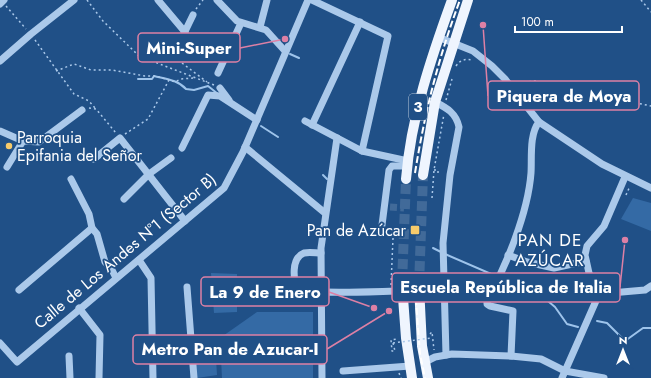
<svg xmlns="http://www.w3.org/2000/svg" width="651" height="378" viewBox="0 0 651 378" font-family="Jost,sans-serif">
<rect width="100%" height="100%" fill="#205087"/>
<g fill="#346aa5">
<path d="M633,198L651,203V231L621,219Z"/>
<path d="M211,273L237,274V312L214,313Z"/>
<path d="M257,312H313V378H222L220,338Z"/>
<path d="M215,344L217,375L197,378L195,346Z"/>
</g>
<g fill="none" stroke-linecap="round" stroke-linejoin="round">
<g stroke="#9ec4eb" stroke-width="2">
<path d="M290,54L299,58"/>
<path d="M138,79H152L154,76C166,79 178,80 186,89L194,90L208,86L218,94"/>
<path d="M261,126L278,137"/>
<path d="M323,175L327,179"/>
<path d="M433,248L441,252"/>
<path d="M445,254L542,296L555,307L567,324L578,327"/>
<path d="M597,321L607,323L625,341L643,328H651"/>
</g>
<path stroke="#416a99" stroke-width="7" stroke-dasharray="7 3.5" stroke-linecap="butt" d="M390,207L404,208"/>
<g stroke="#416a99" stroke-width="10" stroke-dasharray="10 5" stroke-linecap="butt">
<path d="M402,284L406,179"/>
<path d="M419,286L423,175"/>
</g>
<g stroke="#abc9ea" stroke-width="1.5" stroke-dasharray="2 3" stroke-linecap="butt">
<path d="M87,0L103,21L139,56L214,85"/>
<path d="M641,0L651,12"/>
<path d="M6,6L26,29"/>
<path d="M196,9L203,0"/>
<path d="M35,40L74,94L89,101L96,109"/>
<path d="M178,60L207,82"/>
<path d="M456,66C461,59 465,59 473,60"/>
<path d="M56,71L74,64L91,70H112L145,76H156L169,80"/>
<path d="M520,86L527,82L535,81L549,89H567L609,101L632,102L651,106"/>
<path d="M446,100L452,79"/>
<path d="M89,108L96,109L116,133"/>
<path d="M125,134L148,119L169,80L175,82L181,79L194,78"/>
<path d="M434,170H438V174"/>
<path d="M626,195L630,186"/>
<path d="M432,198L434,170L444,114"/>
<path d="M391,285L393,238"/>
<path d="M430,334L432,332L434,350"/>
<path d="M393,343L395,351H392L391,340L398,339"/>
<path d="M399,373L401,378"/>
</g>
<g stroke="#abc9ea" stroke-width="7">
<path d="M158,0L185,32"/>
<path d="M217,0L237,21L266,30L285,51"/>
<path d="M312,0L388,36L362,151"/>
<path d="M0,4L4,0"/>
<path d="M260,27L267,0"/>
<path d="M438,37L473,51L492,66L505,79L539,122L602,164L651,188"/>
<path d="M173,56L193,15"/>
<path d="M0,61L31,34L74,0"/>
<path d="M218,73L241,23"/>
<path d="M220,88L229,100"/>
<path d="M435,102C447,108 456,113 459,127L450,175L443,243L446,355"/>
<path d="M305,121L362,151L408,161"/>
<path d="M312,125L360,22"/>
<path d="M0,131L23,141L39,142L82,110"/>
<path d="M245,147L325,213"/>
<path d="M182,148L208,95L220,96L257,120"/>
<path d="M94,159L120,138L185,221"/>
<path d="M7,167L23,141"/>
<path d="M71,179L89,214L92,228L97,234L105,262L111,268L116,278"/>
<path d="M124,199L149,174L171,158"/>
<path d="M382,225L389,170L392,166H407"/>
<path d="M321,253C316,253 309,252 304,253C291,258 293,280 298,289C310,295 384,291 402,291"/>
<path d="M508,255L527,262L554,268L586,261"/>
<path d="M139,260L151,278L153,378"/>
<path d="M187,287L194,378"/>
<path d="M19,290L92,228"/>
<path d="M599,294L589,273L585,255L587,246L604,226L625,177"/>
<path d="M599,294L645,290L651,286"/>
<path d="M79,308L100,335L99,378"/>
<path d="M0,343L17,362L224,188L243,152L308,0"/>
<path d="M69,356L70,378"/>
<path d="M511,356L513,311L490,306L487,304V301C506,266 528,213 531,173C532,159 529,134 539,122"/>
<path d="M425,362L435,357L452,354L511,356L541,359L565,371L604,378"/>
<path d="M343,371L410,366"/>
<path d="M322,378L321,248L337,138"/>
<path d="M562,378L599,294"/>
</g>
<g stroke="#eff5fe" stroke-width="10">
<path d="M423,175L435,102L468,0"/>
<path d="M406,179C411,117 431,58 452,0"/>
<path d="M402,284L406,338L412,378"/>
<path d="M419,286L422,346L428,378"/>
</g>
<g stroke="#fff" stroke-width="2" stroke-dasharray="7 3" stroke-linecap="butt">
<path d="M415,173C425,111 438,59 460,0"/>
<path d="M415,288L420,354L425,378"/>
</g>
<path stroke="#abc9ea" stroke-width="1.5" stroke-dasharray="2 3" stroke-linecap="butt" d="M393,343L431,338"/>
</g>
<g fill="#f7cb6b" stroke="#205087" stroke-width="1.5">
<circle cx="9" cy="146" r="4"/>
<rect x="410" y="225" width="10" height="10" rx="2"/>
</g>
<g text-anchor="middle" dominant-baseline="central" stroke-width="3.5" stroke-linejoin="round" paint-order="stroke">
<rect fill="#205087" stroke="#bccadb" stroke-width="1" x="409" y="94" width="18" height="26" rx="3"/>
<g font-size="15" font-weight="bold" fill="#fff">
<text x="418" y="107">3</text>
</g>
<g font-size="16" fill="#fff" stroke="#205087" text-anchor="start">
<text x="17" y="137">Parroquia<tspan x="17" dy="18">Epifania del Señor</tspan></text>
<text x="406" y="230" text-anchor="end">Pan de Azúcar</text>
</g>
<g font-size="16" fill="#fff" stroke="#205087">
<text transform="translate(125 251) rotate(-40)">Calle de Los Andes N°1 (Sector B)</text>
</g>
<g font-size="17" letter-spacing="1" fill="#fff" stroke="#205087">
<text x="550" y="240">PAN DE<tspan x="550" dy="20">AZÚCAR</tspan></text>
</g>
</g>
<path fill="none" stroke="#dd80a5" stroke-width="1.5" d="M285 39L240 48M483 25L488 96M625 240L620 287M374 308L329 292M389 311L327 349"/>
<g fill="#dd80a5" stroke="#205087" stroke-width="1.5">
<circle cx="285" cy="39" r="4"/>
<circle cx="483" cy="25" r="4"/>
<circle cx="625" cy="240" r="4"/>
<circle cx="374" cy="308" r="4"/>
<circle cx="389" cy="311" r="4"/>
</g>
<g fill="#205087" stroke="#dd80a5" stroke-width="1.5">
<rect x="138" y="33" width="102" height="29" rx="4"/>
<rect x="488" y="81" width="151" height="29" rx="4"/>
<rect x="392" y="273" width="228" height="29" rx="4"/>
<rect x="201" y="277" width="128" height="29" rx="4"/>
<rect x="133" y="335" width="194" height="29" rx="4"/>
</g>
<g font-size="17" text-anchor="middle" font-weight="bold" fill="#fff">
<text x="189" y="54">Mini-Super</text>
<text x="564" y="102">Piquera de Moya</text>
<text x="506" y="293">Escuela República de Italia</text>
<text x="265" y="298">La 9 de Enero</text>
<text x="230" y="355">Metro Pan de Azucar-I</text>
</g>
<g transform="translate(623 350)" stroke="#205087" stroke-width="3" paint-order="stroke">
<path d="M0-3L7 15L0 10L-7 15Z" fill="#ffffff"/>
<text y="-6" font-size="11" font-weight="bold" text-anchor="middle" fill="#ffffff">N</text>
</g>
<path d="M515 26v6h107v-6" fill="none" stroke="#ffffff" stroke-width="2"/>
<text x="521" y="26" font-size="12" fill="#ffffff" stroke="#205087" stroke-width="3" paint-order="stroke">100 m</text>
</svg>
